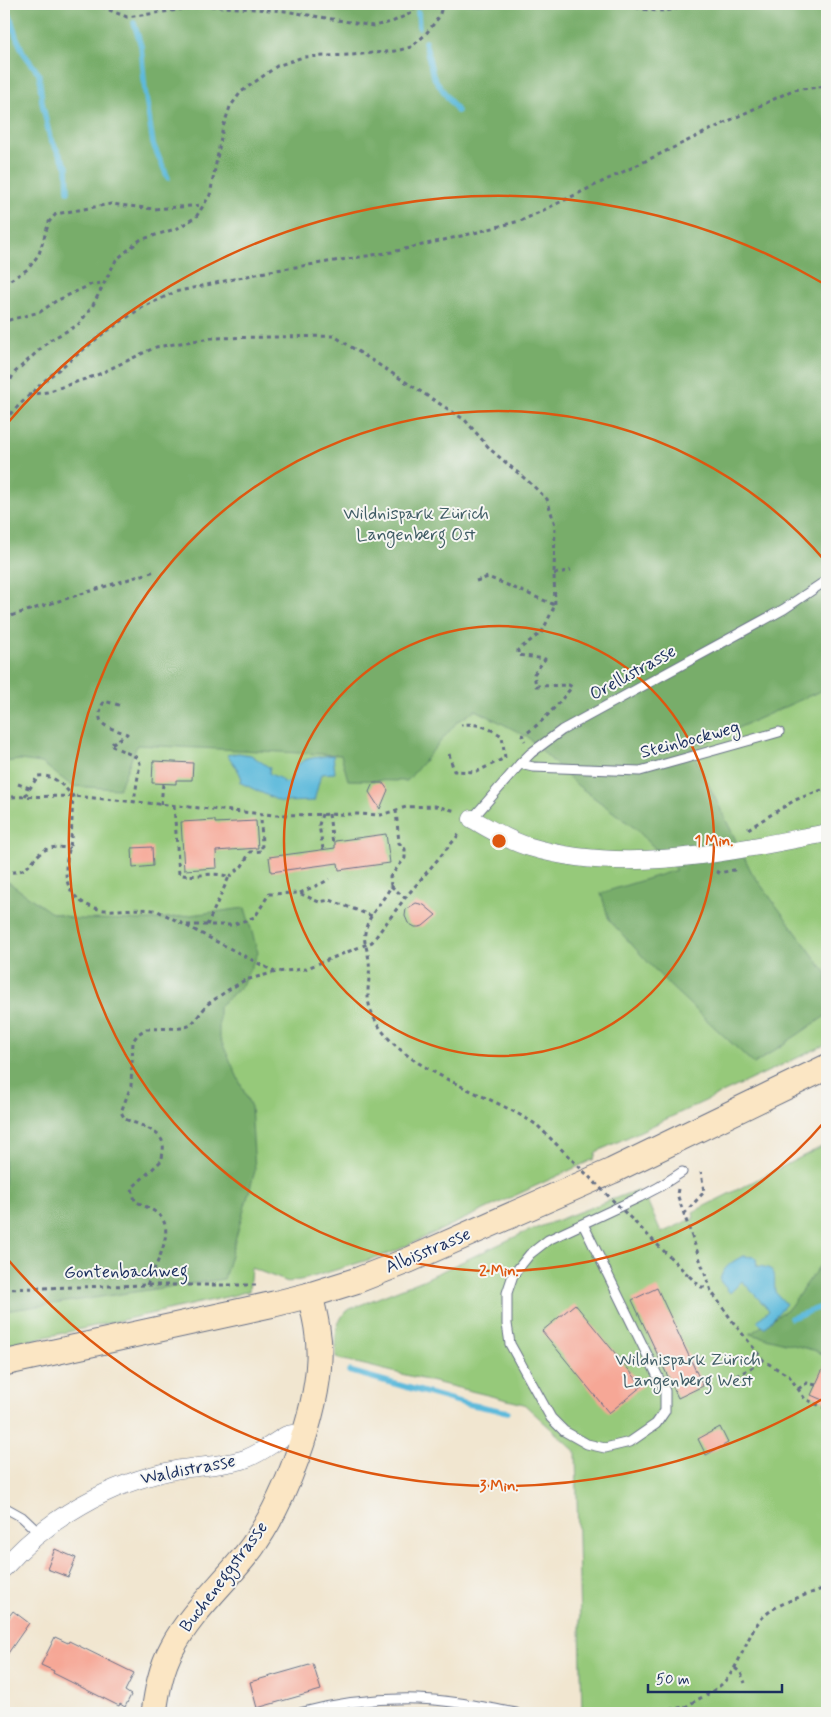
<svg xmlns="http://www.w3.org/2000/svg" width="831" height="1717" viewBox="0 0 831 1717" font-family="Mynerve,sans-serif">
<rect width="100%" height="100%" fill="#f6f6f2"/>
<filter id="ink" filterUnits="userSpaceOnUse"><feTurbulence type="fractalNoise" baseFrequency=".02" numOctaves="2"/><feDisplacementMap in="SourceGraphic" scale="10" xChannelSelector="R" yChannelSelector="G"/><feConvolveMatrix kernelMatrix="1 2 1 2 8 2 1 2 1" color-interpolation-filters="sRGB"/></filter>
<filter id="wash" filterUnits="userSpaceOnUse"><feTurbulence type="fractalNoise" baseFrequency=".0096" numOctaves="4" result="noise"/><feDisplacementMap in="SourceGraphic" scale="20" xChannelSelector="R" yChannelSelector="G"/><feGaussianBlur stdDeviation="1.12" result="paint"/><feColorMatrix in="noise" values="0 0 0 0 0 0 0 0 0 0 0 0 0 0 0 0 0 1.4 0 .05"/><feComposite in="paint" operator="in"/></filter>
<g filter="url(#wash)">
<rect width="100%" height="100%" fill="#f1e6d0"/>
<g fill="#96c97a" stroke="#587c6c">
<path d="M4,4H827V1044L596,1152L594,1159L391,1253L306,1279L288,1282L251,1268L249,1291L231,1296L4,1346Z"/>
<path d="M827,1144V1713H582L576,1452L524,1404L336,1358C336,1340 333,1320 350,1309L423,1280L521,1234L637,1190L643,1202L647,1200L661,1233L694,1218L693,1212Z"/>
</g>
<g fill="#78ad6a" stroke="#4a6e64">
<path d="M4,4H827V688L691,749L752,873L827,974V1015L754,1064L669,985L609,920L601,893L676,870L636,829L577,785L528,737L476,710L457,722L407,781L348,780L341,755L137,745L119,789L72,786L42,763L20,760L4,762Z"/>
<path d="M4,879L50,912L75,919L151,920L245,908L258,953L241,987L219,1006V1036L251,1107L255,1171L224,1279L4,1311Z"/>
<path d="M826,1257H827V1357L817,1351L750,1334L789,1308Z"/>
</g>
<g fill="#5dbadb" stroke="#3c749c">
<path d="M238,753L251,755L270,768L269,773C274,777 279,776 283,782L288,783C293,779 293,771 298,765C304,757 322,757 333,755L335,773L321,774L314,801L281,802L239,782L242,779C239,770 233,762 227,755Z"/>
<path d="M744,1256L754,1257L756,1259L757,1266C780,1268 773,1276 775,1292L786,1304L764,1328L757,1321L769,1310L742,1281L730,1293L720,1281C721,1269 733,1260 744,1256Z"/>
</g>
<g fill="none" stroke-linecap="round" stroke-linejoin="round">
<g stroke="#5dbadb" stroke-width="5.5">
<path d="M128,4V5"/>
<path d="M418,12L419,27"/>
<path d="M10,16L16,36L23,52L39,74L42,102L50,138L67,167L68,191"/>
<path d="M134,23L141,46L145,91L153,144L168,178"/>
<path d="M425,42L433,76L457,111"/>
<path d="M791,1318L827,1305"/>
<path d="M349,1371L463,1403L508,1412"/>
<path d="M4,1706L14,1713"/>
</g>
</g>
<g id="blocks">
<g fill="#f6a796">
<path d="M153,761L193,763L192,780H176V784L152,783Z"/>
<path d="M373,783H383L388,790L380,809L369,792Z"/>
<path d="M215,820V823L256,821L258,848L216,851L217,868L184,870L181,822Z"/>
<path d="M386,834L390,863L339,870L338,863L271,872L269,857L335,848V841Z"/>
<path d="M152,847L153,866L133,868L132,848Z"/>
<path d="M416,903L424,905L436,915L423,926L419,927H415L408,923L405,916L406,909Z"/>
<path d="M657,1288L703,1386L678,1398L632,1300Z"/>
<path d="M575,1304L642,1386L609,1413L542,1331Z"/>
<path d="M827,1360V1402L811,1395Z"/>
<path d="M720,1427L728,1443L706,1455L698,1439Z"/>
<path d="M55,1549L76,1558L68,1577L47,1569Z"/>
<path d="M13,1611L29,1623L4,1659V1623Z"/>
<path d="M55,1637L68,1643L69,1641L134,1673L125,1691L131,1695L125,1707L120,1704L119,1706L53,1673L54,1671L41,1665Z"/>
<path d="M313,1664L321,1690L257,1708L250,1682Z"/>
</g>
</g>
</g>
<g filter="url(#ink)">
<use href="#blocks" fill-opacity="0" stroke="#666f86" stroke-width="1"/>
<g fill="none" stroke-linecap="round" stroke-linejoin="round">
<defs>
<g id="lane">
<path d="M520,764L533,767L640,771L779,732"/>
<path d="M472,819L520,764L531,753L562,730L784,609L827,580"/>
<path d="M583,1224L665,1391V1411L656,1424L630,1442L605,1448L587,1444L564,1431L551,1418L510,1344L507,1324V1293L513,1275L530,1254L548,1240L640,1197L659,1187L682,1172"/>
<path d="M4,1507L22,1517L39,1533"/>
<path d="M299,1713C337,1703 378,1698 417,1699C450,1700 483,1707 516,1713"/>
</g>
<g id="street">
<path d="M472,819C490,829 509,841 530,847C627,876 731,851 827,833"/>
<path d="M4,1568C47,1518 110,1483 175,1470C197,1466 221,1466 242,1460C259,1455 271,1444 285,1436C290,1433 298,1434 304,1433"/>
</g>
<g id="secondary">
<path d="M4,1363L274,1304L310,1295L358,1280L409,1260L612,1171L827,1067"/>
<path d="M154,1713C157,1691 161,1668 172,1648C192,1610 227,1581 252,1547C285,1501 317,1415 319,1359C320,1337 315,1316 310,1295"/>
</g>
</defs>
<use href="#lane" stroke="#666f86" stroke-width="11"/>
<use href="#street" stroke="#666f86" stroke-width="19"/>
<use href="#secondary" stroke="#666f86" stroke-width="27"/>
<g stroke="#666f86" stroke-width="3" stroke-dasharray="4 4" stroke-linecap="butt">
<path d="M94,4L127,17L207,6L285,11L373,26L392,22L409,14L421,4"/>
<path d="M495,4L551,6L555,4"/>
<path d="M620,4C650,11 663,15 693,4"/>
<path d="M4,7L18,4"/>
<path d="M4,285L7,282L28,269L39,254L49,222L56,214L111,204L154,209L203,205"/>
<path d="M4,313L9,320L40,312L56,301L92,284L104,283"/>
<path d="M4,394L14,373L50,340L78,325L92,307L116,260L140,240L178,228L196,217L210,195L223,127L230,107L241,92L277,66L303,57L351,55L396,51L411,47L425,35L439,17L441,10L440,4"/>
<path d="M28,395L47,392L97,375L156,347L211,338L334,336L465,420L491,450L530,483L547,499L555,525L554,574L555,605L542,632L518,650V655L545,659L534,674L536,686L569,685L572,687C557,705 542,724 522,736L525,741"/>
<path d="M4,420L43,382L104,333L141,308L175,292L270,271L392,252L474,233L523,220L793,90L827,86"/>
<path d="M554,574L571,570"/>
<path d="M476,581L488,577L555,605"/>
<path d="M4,618L155,571"/>
<path d="M119,705L104,701C92,727 107,726 127,734L110,745L136,757L140,763L134,802"/>
<path d="M449,754L454,771L476,772L505,758L502,736C490,728 475,722 461,725"/>
<path d="M18,784L29,788"/>
<path d="M25,796L38,776C54,774 62,785 73,796C72,810 72,825 71,839C70,849 66,859 66,869C65,893 82,907 104,910C122,911 140,907 158,911L275,972"/>
<path d="M4,797L73,796L274,815L358,814L381,815L406,807L435,806L457,811"/>
<path d="M161,804L163,784"/>
<path d="M174,806L179,874C195,879 213,870 229,877L207,925"/>
<path d="M396,810L399,843L405,849V858L390,877L391,886C385,899 372,911 367,925C361,943 368,946 369,962C371,978 365,992 370,1008C391,1070 488,1091 538,1126"/>
<path d="M322,814L319,825L323,849"/>
<path d="M329,814L333,844H335"/>
<path d="M748,829L795,800L827,788"/>
<path d="M716,871L719,873L739,869"/>
<path d="M4,872C35,875 29,854 50,848C57,846 64,848 70,848"/>
<path d="M229,877L242,866L250,852L262,851L261,814"/>
<path d="M391,886L405,898"/>
<path d="M300,893C309,888 321,885 329,879"/>
<path d="M187,925H232L255,917L269,894L299,893L319,902L330,900L372,916"/>
<path d="M678,1189L677,1194L711,1291L733,1322L764,1361L789,1376L805,1399L827,1409"/>
<path d="M684,1214L704,1192L701,1172"/>
<path d="M689,1276L701,1287H709"/>
<path d="M147,1285C154,1268 177,1230 159,1215C153,1209 142,1205 135,1201L132,1188L162,1160C162,1155 164,1149 163,1144C161,1130 136,1124 125,1119L121,1112L131,1086L133,1041L138,1034L146,1029L183,1028L191,1025L208,1004L228,990L245,980L276,972L305,969L372,942L405,898L461,832"/>
<path d="M4,1289L147,1285H258"/>
<path d="M729,1380L764,1361"/>
<path d="M798,1389L807,1383L816,1385"/>
<path d="M735,1668L741,1673L745,1683"/>
<path d="M646,1713L685,1707"/>
<path d="M679,1713C691,1700 710,1696 723,1683C742,1664 746,1635 762,1618C779,1601 806,1596 827,1587"/>
</g>
<use href="#lane" stroke="#fff" stroke-width="9"/>
<use href="#street" stroke="#fff" stroke-width="18"/>
<use href="#secondary" stroke="#fbe6c4" stroke-width="25"/>
<path stroke="#666f86" stroke-width="3" stroke-dasharray="4 4" stroke-linecap="butt" d="M538,1126L689,1276"/>
</g>
</g>
<g fill="none" stroke="#de5710" stroke-width="2.5">
<circle cx="499" cy="841" r="215"/>
<path d="M826 1120A430 430 0 1 1 826 562"/>
<path d="M826 1397A645 645 0 0 1 5 1256M5 426A645 645 0 0 1 826 285"/>
</g>
<g text-anchor="middle" dominant-baseline="central" stroke-width="4" stroke-linejoin="round" paint-order="stroke">
<g font-size="18" fill="#405d66" stroke="#f6f6f2">
<text x="416" y="514">Wildnispark Zürich<tspan x="416" dy="21">Langenberg Ost</tspan></text>
<text x="688" y="1360">Wildnispark Zürich<tspan x="688" dy="21">Langenberg West</tspan></text>
</g>
<g font-size="18" fill="#1b2f5e" stroke="#f6f6f2">
<text transform="translate(633 673) rotate(-29)">Orellistrasse</text>
<text transform="translate(690 740) rotate(-15)">Steinbockweg</text>
<text transform="translate(428 1251) rotate(-23)">Albisstrasse</text>
<text transform="translate(126 1272) rotate(-1)">Gontenbachweg</text>
<text transform="translate(188 1470) rotate(-11)">Waldistrasse</text>
<text transform="translate(224 1577) rotate(-53)">Bucheneggstrasse</text>
</g>
</g>
<circle cx="499" cy="841" r="8" fill="#de5710" stroke="#f6f6f2" stroke-width="2.5"/>
<g font-size="15" text-anchor="middle" font-weight="bold" fill="#de5710" stroke="#f6f6f2" stroke-width="4" stroke-linejoin="round" paint-order="stroke">
<text x="714" y="846">1 Min.</text>
<text x="499" y="1276">2 Min.</text>
<text x="499" y="1491">3 Min.</text>
</g>
<rect width="831" height="1717" fill="none" stroke="#f6f6f2" stroke-width="20"/>
<path d="M648 1684v8h134v-8" fill="none" stroke="#1b2f5e" stroke-width="2.5"/>
<text x="656" y="1684" font-size="15" fill="#1b2f5e" stroke="#f6f6f2" stroke-width="4" paint-order="stroke">50 m</text>
</svg>
